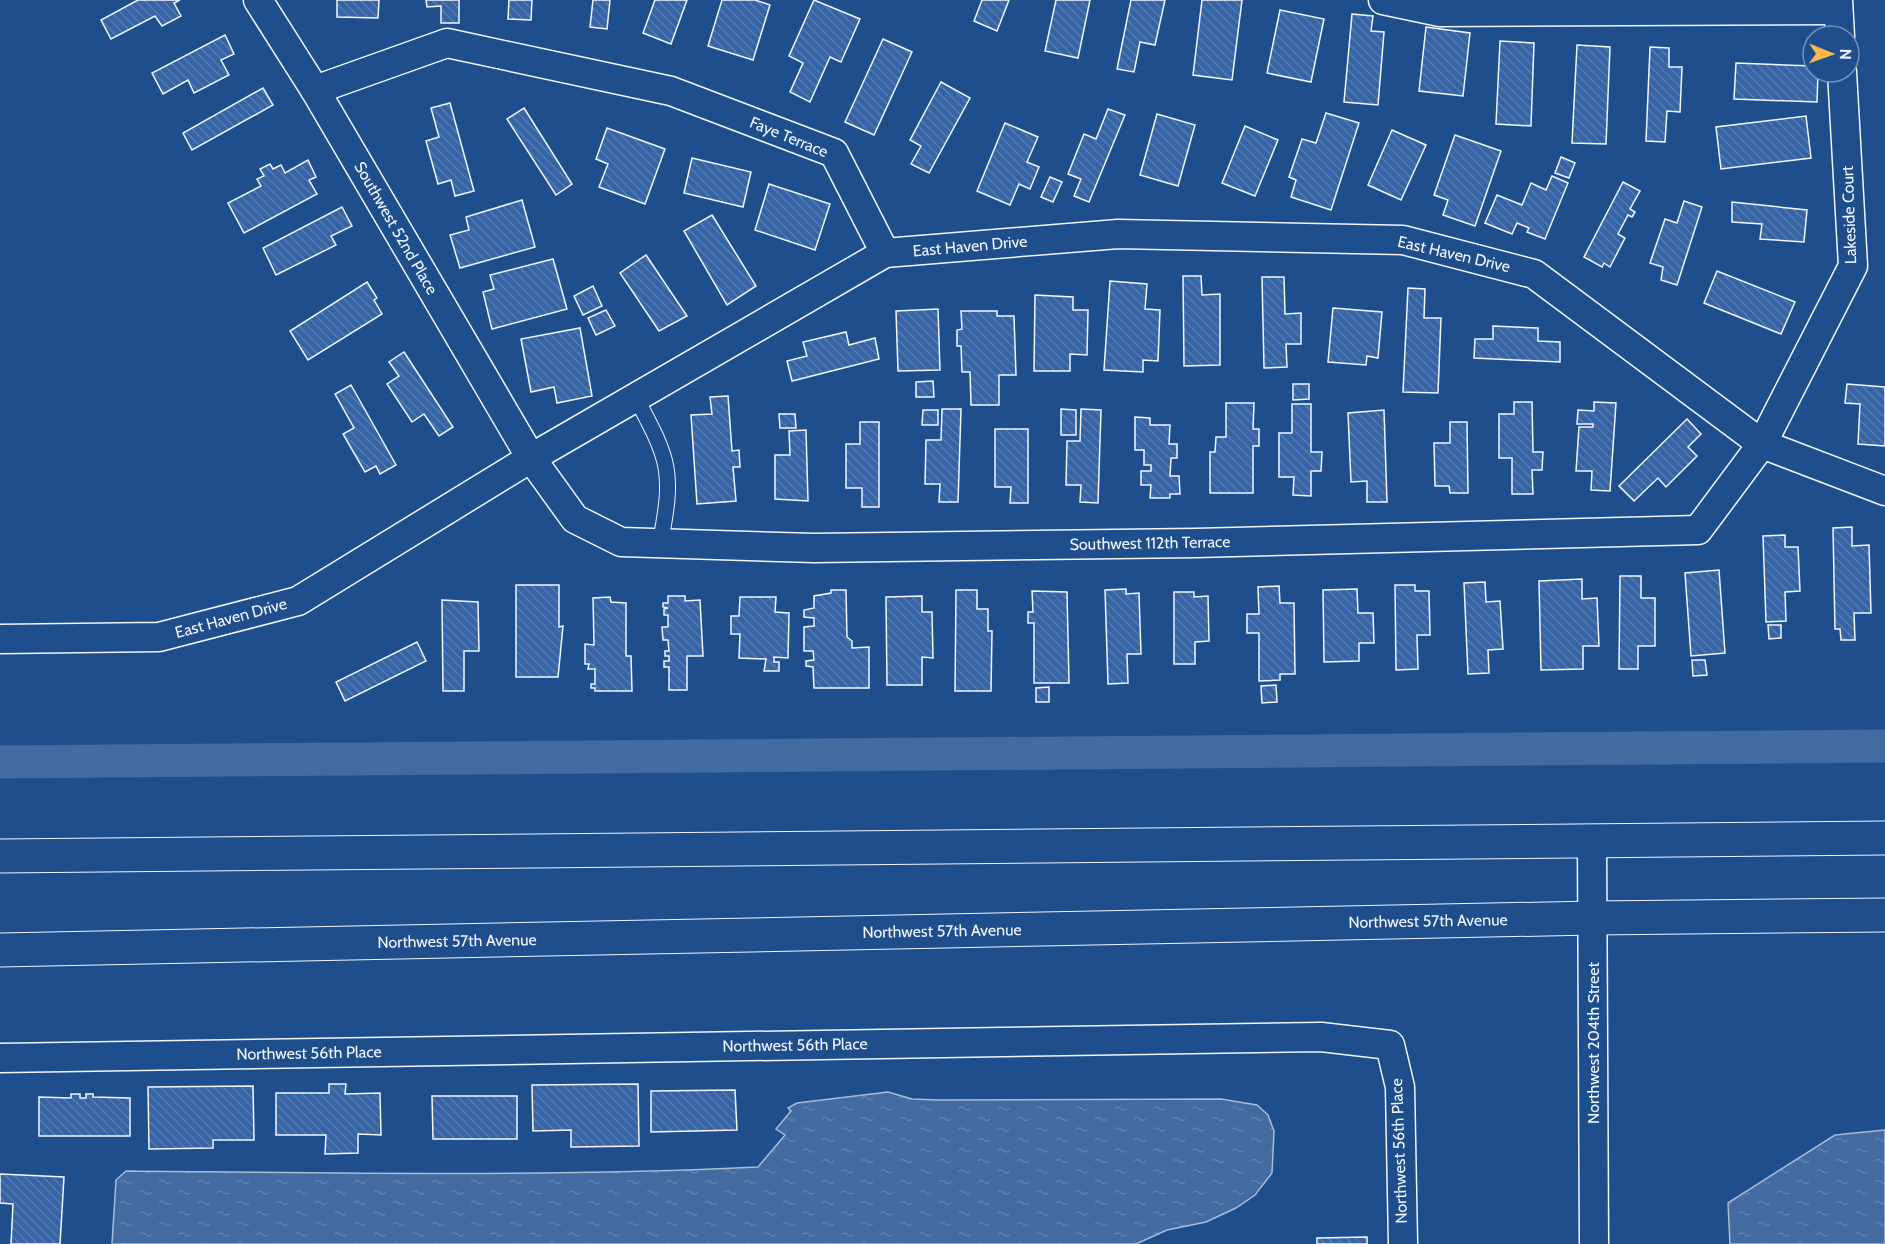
<svg xmlns="http://www.w3.org/2000/svg" width="1885" height="1244" viewBox="0 0 1885 1244" font-family="Cabin,sans-serif">
<defs>
<pattern id="water-ripples" width="26" height="14" patternUnits="userSpaceOnUse" patternTransform="scale(1.5)"><rect width="26" height="14" fill="#446ba0"/><path d="M2 4q2-2 4 0t4 0M15 11q2-2 4 0t4 0" fill="none" stroke="#5f81ae"/></pattern>
<pattern id="building-back-hatch" width="6" height="6" patternUnits="userSpaceOnUse" patternTransform="scale(1.5)"><rect width="6" height="6" fill="#3563a3"/><path d="M-1 5l2 2M0 0l6 6M5-1l2 2" fill="none" stroke="#537ab1"/></pattern>
</defs>
<rect width="100%" height="100%" fill="#1f4e8c"/>
<g fill="url(#water-ripples)" stroke="#a8bbd7" stroke-width="1.5">
<path d="M888,1092L912,1099L939,1100L1221,1099L1257,1105L1268,1115L1274,1131L1272,1173L1255,1195L1236,1208L1206,1222L1167,1230L1136,1244H112L116,1180L126,1171C337,1173 548,1177 758,1167L785,1135L776,1129L791,1111L788,1108L797,1103Z"/>
<path d="M1885,1130V1244H1730L1728,1203L1835,1135Z"/>
</g>
<g fill="none" stroke-linecap="round" stroke-linejoin="round">
<path stroke="#446ba0" stroke-width="33" d="M0,762L1885,746"/>
</g>
<g fill="url(#building-back-hatch)" stroke="#f2f6ff" stroke-width="1.5">
<path d="M138,0H180L174,3L181,16L162,26L155,16L111,39L101,20Z"/>
<path d="M337,0H379L378,18L337,17Z"/>
<path d="M426,0H459V23H441V6L427,7Z"/>
<path d="M509,0H532L531,20L508,19Z"/>
<path d="M593,0H610L607,29L590,27Z"/>
<path d="M655,0H687L671,44L643,33Z"/>
<path d="M722,0H755L770,5L753,60L708,46Z"/>
<path d="M814,0L860,19L841,62L830,57L810,102L790,92L803,63L789,56Z"/>
<path d="M982,0H1009L997,31L974,21Z"/>
<path d="M1056,0H1090L1078,58L1045,51Z"/>
<path d="M1131,0H1165L1155,45L1140,42L1134,72L1117,69Z"/>
<path d="M1202,0H1242L1232,80L1193,75Z"/>
<path d="M1280,10L1324,19L1311,82L1267,73Z"/>
<path d="M1352,14L1373,16L1371,31L1384,32L1378,105L1344,102Z"/>
<path d="M1426,27L1470,33L1463,96L1419,91Z"/>
<path d="M225,35L234,54L221,60L229,75L194,93L188,80L163,94L152,73Z"/>
<path d="M883,39L912,52L874,135L845,122Z"/>
<path d="M1500,41L1534,43L1531,126L1496,124Z"/>
<path d="M1577,45L1610,47L1606,144L1572,143Z"/>
<path d="M1650,47L1669,48V67H1682L1680,112L1667,111L1665,142L1646,141Z"/>
<path d="M1736,63L1813,66V72H1818L1817,102L1734,99Z"/>
<path d="M941,82L970,98L929,173L911,164L921,146L910,140Z"/>
<path d="M263,88L273,105L192,150L183,133Z"/>
<path d="M450,103L474,191L455,196L451,180L438,184L426,141L439,137L431,108Z"/>
<path d="M524,108L572,184L556,195L507,119Z"/>
<path d="M1108,109L1125,115L1089,202L1074,196L1081,179L1068,174L1084,134L1096,139Z"/>
<path d="M1326,113L1359,123L1331,210L1291,197L1296,180L1289,177L1302,139L1316,143Z"/>
<path d="M1157,114L1195,125L1178,186L1140,175Z"/>
<path d="M1806,116L1811,158L1721,169L1716,127Z"/>
<path d="M1005,123L1038,137L1027,162L1039,167L1030,189L1019,184L1010,205L977,191Z"/>
<path d="M1245,126L1278,140L1255,196L1222,183Z"/>
<path d="M607,128L665,149L645,204L599,187L608,164L596,159Z"/>
<path d="M1392,130L1426,145L1401,200L1368,185Z"/>
<path d="M1455,135L1501,151L1475,226L1443,215L1448,200L1434,195Z"/>
<path d="M1561,157L1575,163L1569,178L1555,173Z"/>
<path d="M692,158L751,172L743,207L684,193Z"/>
<path d="M308,160L316,177L309,180L317,194L244,233L228,203L261,186L257,179L264,176L260,169L270,164L273,169L281,165L285,173Z"/>
<path d="M1552,176L1568,183L1545,239L1527,232L1529,228L1517,223L1512,234L1485,223L1497,195L1522,205L1531,183L1546,190Z"/>
<path d="M1050,177L1062,182L1053,202L1041,197Z"/>
<path d="M1623,182L1640,191L1630,209L1635,212L1632,217L1628,215L1618,234L1625,238L1610,267L1604,263L1602,267L1584,257Z"/>
<path d="M769,184L830,204L815,250L755,230Z"/>
<path d="M522,200L535,247L460,268L450,235L469,230L466,217Z"/>
<path d="M1684,201L1702,207L1677,285L1661,280L1663,267L1650,263L1665,219L1677,223Z"/>
<path d="M1732,202L1807,210L1804,242L1760,239L1762,224L1732,222Z"/>
<path d="M342,207L352,226L331,236L336,245L276,275L263,248Z"/>
<path d="M712,215L756,286L727,305L684,231Z"/>
<path d="M646,255L687,316L659,331L620,273Z"/>
<path d="M553,259L567,309L492,329L483,292L494,289L490,275Z"/>
<path d="M1717,271L1795,302L1781,334L1704,303Z"/>
<path d="M1183,276H1201L1202,295L1220,294V365L1184,366Z"/>
<path d="M1262,277H1284L1285,314L1301,313V344H1286L1287,367L1264,368Z"/>
<path d="M1110,281L1147,284L1145,309L1160,310L1158,361L1143,360V372L1104,370Z"/>
<path d="M367,282L377,298L374,300L382,314L308,360L290,331Z"/>
<path d="M593,286L602,306L583,315L574,296Z"/>
<path d="M1408,288L1425,289L1424,318H1441L1438,393L1403,392Z"/>
<path d="M1035,295L1073,297V310H1088L1087,355L1070,354V371H1034Z"/>
<path d="M1333,308L1382,312L1378,358L1367,356L1366,365L1328,362Z"/>
<path d="M938,309L940,370L898,371L896,311Z"/>
<path d="M606,310L615,326L596,335L588,318Z"/>
<path d="M961,311H997V316H1014L1016,375H999V405H971L970,372H962L961,346H957V330L962,329Z"/>
<path d="M1493,326L1538,328V341L1560,342V362L1474,358L1475,339H1493Z"/>
<path d="M580,328L592,396L557,403L554,387L531,392L521,339Z"/>
<path d="M846,332L849,345L875,338L879,359L792,381L787,361L807,356L803,342Z"/>
<path d="M404,352L453,427L439,436L424,414L412,422L387,384L399,376L389,362Z"/>
<path d="M933,381L934,397H916V382Z"/>
<path d="M1293,384H1309V399L1293,400Z"/>
<path d="M1847,384L1885,387V446L1858,444L1860,404L1845,403Z"/>
<path d="M351,385L396,465L380,474L376,466L365,472L343,434L354,428L335,394Z"/>
<path d="M728,396L732,451L739,450L740,467H733L736,501L697,504L691,415L712,414L710,397Z"/>
<path d="M1514,402H1532L1533,452H1543L1542,470H1532L1533,494H1512V458H1499V414H1514Z"/>
<path d="M1594,402L1616,403L1610,491L1591,490L1592,471H1576L1579,427H1593V424H1577L1578,410L1594,411Z"/>
<path d="M1226,403H1254L1253,429H1259V446H1253V493H1210V452H1215L1216,437H1226Z"/>
<path d="M1292,404H1311V452H1322L1321,471H1311V496L1293,495L1294,477H1279V433H1292Z"/>
<path d="M942,409H961L958,502H939L940,484H925L926,440H941Z"/>
<path d="M1061,409L1076,410V435H1061Z"/>
<path d="M1081,409L1101,410L1098,503L1080,502L1081,485H1066L1067,441H1080Z"/>
<path d="M923,410H938V425H922Z"/>
<path d="M1384,410L1387,502H1367V481L1351,482L1348,413Z"/>
<path d="M779,414H795L796,428H780Z"/>
<path d="M1135,417L1150,418V425H1170L1169,444H1177V458H1171L1170,476H1179L1180,494H1170V498H1150L1151,485H1141V471H1151V465H1144V450H1135Z"/>
<path d="M1687,419L1701,434L1688,447L1697,456L1666,487L1658,478L1634,501L1619,486Z"/>
<path d="M860,422H879V507H862V488H846V444H860Z"/>
<path d="M1450,422H1467L1468,493H1450L1449,486H1435L1434,443H1450Z"/>
<path d="M995,429H1028V503H1010L1011,487H995Z"/>
<path d="M806,430L808,501L775,499V455H790L789,431Z"/>
<path d="M1852,527V546L1869,545L1871,613H1854L1855,640H1841L1840,629H1835L1833,528Z"/>
<path d="M1785,535V547H1798L1800,591L1785,592L1786,621L1766,622L1763,536Z"/>
<path d="M1719,570L1725,653L1691,656L1685,573Z"/>
<path d="M1620,576H1641V598H1655V646H1638V669H1619Z"/>
<path d="M1582,579V599L1597,598L1599,646H1583V669L1541,670L1539,581Z"/>
<path d="M1485,582L1486,602L1500,601L1503,649L1488,650L1489,673L1468,674L1464,583Z"/>
<path d="M516,585H559V627L563,626L558,677H516Z"/>
<path d="M1395,585H1415V591H1429L1430,635H1417L1418,669L1396,670Z"/>
<path d="M1279,586L1280,603H1294L1295,674H1280V680L1259,681V633H1247V614H1259L1258,587Z"/>
<path d="M1126,589V594L1139,593L1141,654H1127L1128,683L1108,684L1105,590Z"/>
<path d="M1357,589L1358,613H1373L1374,643H1359V661L1324,662L1323,590Z"/>
<path d="M831,590H846L847,637L852,641V648L869,647V688H814L813,667L806,666V661L814,660L813,651H804V627L814,626V618L804,617V610L814,608V596L831,593Z"/>
<path d="M956,590H977V609H988V631H992L991,691H955Z"/>
<path d="M1032,591L1067,592L1069,683H1034V623H1028V612H1033Z"/>
<path d="M1174,592H1194V597L1208,596L1209,641L1195,642V664H1174Z"/>
<path d="M668,596H685V601L700,600L703,656H687V690H669V667H664V661H669V656H665V651H669L668,640H663L662,627H668V615H664V609L668,608L663,607V603H668Z"/>
<path d="M922,596V612H932L933,658L922,657V685H887L886,597Z"/>
<path d="M610,597L611,602L626,603V656H631L632,691H595V688H591V684H595V669H588L589,664H585V644L594,645L593,598Z"/>
<path d="M740,597H776L775,612L789,613L788,658L774,657V662H779V671H764L766,659L739,658L740,634H731V616H739Z"/>
<path d="M442,600L478,602L479,651H464V691H443Z"/>
<path d="M1768,625H1781V638L1769,639Z"/>
<path d="M417,642L426,661L345,701L336,682Z"/>
<path d="M1692,660H1705L1707,675L1693,676Z"/>
<path d="M1276,685L1277,702L1262,703L1261,686Z"/>
<path d="M1049,687V702H1036V688Z"/>
<path d="M329,1084H346L345,1094L380,1093L381,1135L358,1134V1153L325,1154L326,1135H276V1093H329Z"/>
<path d="M638,1084L639,1146L571,1147V1130L533,1131L532,1085Z"/>
<path d="M253,1086L254,1140H213V1148L149,1149L148,1087Z"/>
<path d="M735,1090L737,1130L651,1132V1091Z"/>
<path d="M71,1094H80V1098H86V1094H93V1097L130,1098V1136H39V1097L71,1098Z"/>
<path d="M432,1096H517V1139H433Z"/>
<path d="M0,1174L64,1177L60,1244H11L13,1204L0,1203Z"/>
<path d="M1367,1237V1244H1317V1238Z"/>
</g>
<g fill="none" stroke-linecap="round" stroke-linejoin="round">
<defs>
<path id="service" d="M636,398C670,461 674,472 660,544"/>
<g id="minor">
<path d="M258,0L315,90L531,458L575,519L621,542L814,548L1196,543L1698,530L1762,444L1853,266L1842,72"/>
<path d="M1383,0L1440,12L1838,10"/>
<path d="M1838,0L1840,36"/>
<path d="M315,90L447,43L671,91L834,153L885,253"/>
<path d="M0,639L159,637L298,601L531,458L885,253L1118,234L1403,240L1534,274L1762,444L1885,491"/>
<path d="M1592,843L1594,1244"/>
<path d="M0,1058L1321,1037L1390,1045L1400,1087L1403,1244"/>
</g>
<g id="primary">
<path d="M0,856L1885,838"/>
<path d="M0,950L1593,918L1885,915"/>
</g>
</defs>
<use href="#service" stroke="#f2f6ff" stroke-width="17"/>
<use href="#minor" stroke="#f2f6ff" stroke-width="31"/>
<use href="#primary" stroke="#f2f6ff" stroke-width="35"/>
<use href="#service" stroke="#1f4e8c" stroke-width="15"/>
<use href="#minor" stroke="#1f4e8c" stroke-width="28"/>
<use href="#primary" stroke="#1f4e8c" stroke-width="33"/>
</g>
<g text-anchor="middle" dominant-baseline="central" stroke-width="4.5" stroke-linejoin="round" paint-order="stroke">
<g font-size="16" fill="#f2f6ff" stroke="#1f4e8c">
<text transform="translate(789 137) rotate(22)">Faye Terrace</text>
<text transform="translate(1849 215) rotate(-92)">Lakeside Court</text>
<text transform="translate(396 228) rotate(60)">Southwest 52nd Place</text>
<text transform="translate(970 246) rotate(-5)">East Haven Drive</text>
<text transform="translate(1454 254) rotate(13)">East Haven Drive</text>
<text transform="translate(1150 543) rotate(-1)">Southwest 112th Terrace</text>
<text transform="translate(231 618) rotate(-15)">East Haven Drive</text>
<text transform="translate(1428 921) rotate(-1)">Northwest 57th Avenue</text>
<text transform="translate(942 931) rotate(-1)">Northwest 57th Avenue</text>
<text transform="translate(457 941) rotate(-1)">Northwest 57th Avenue</text>
<text transform="translate(1593 1043) rotate(-90)">Northwest 204th Street</text>
<text transform="translate(795 1045) rotate(-1)">Northwest 56th Place</text>
<text transform="translate(309 1053) rotate(-1)">Northwest 56th Place</text>
<text transform="translate(1399 1151) rotate(-92)">Northwest 56th Place</text>
</g>
</g>
<g transform="translate(1831 54) rotate(91)"><circle r="28" fill="#1f4e8c" stroke="#7391ba" stroke-width="1.5"/>
<path d="M0-4.5L10 22L0 15L-10 22Z" fill="#ffb74d"/>
<text y="-9" font-size="16" font-weight="bold" text-anchor="middle" fill="#f2f6ff">N</text>
</g>
</svg>
